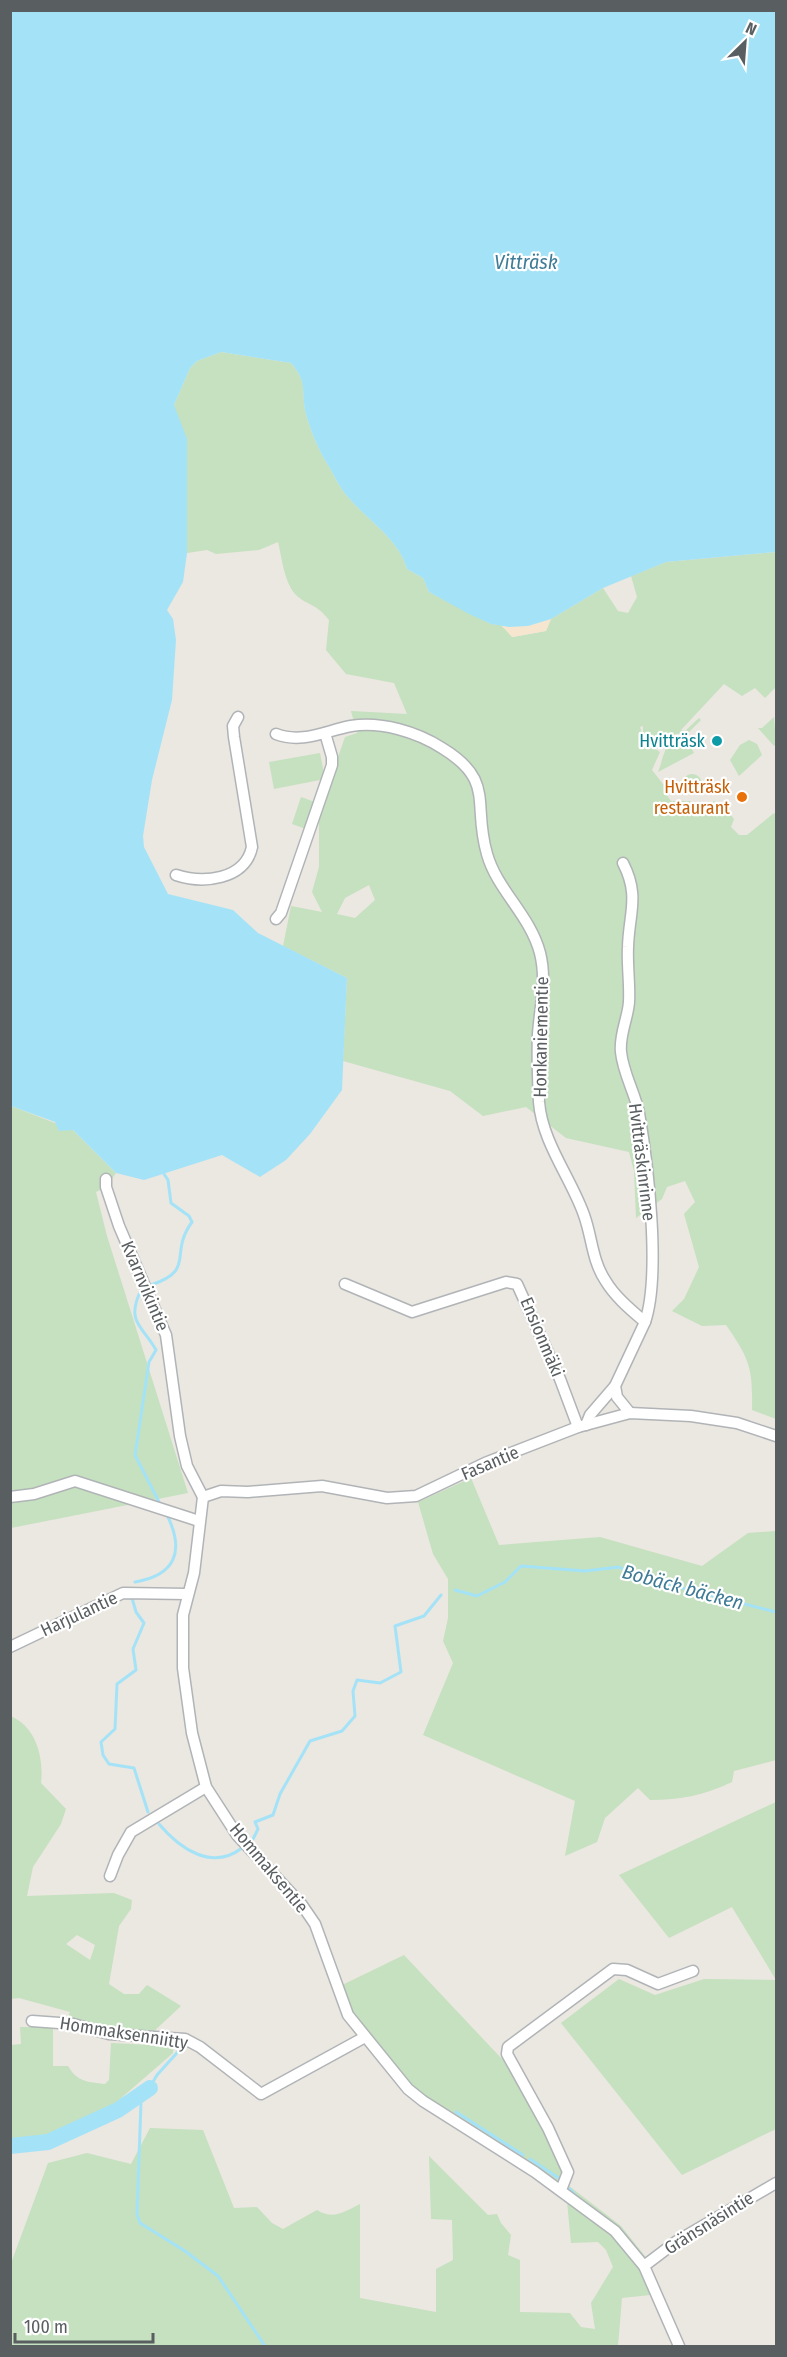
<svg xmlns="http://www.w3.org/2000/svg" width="787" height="2357" viewBox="0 0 787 2357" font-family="'Fira Sans Condensed',sans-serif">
<rect width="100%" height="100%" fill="#ebe7e1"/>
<g fill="#c5e1bf" fill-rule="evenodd">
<path d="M221,352L291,363C310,386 300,389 306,414C310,430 319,451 328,465C334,475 339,487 347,496C367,520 399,539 407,569L423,578L429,592L491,624L501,625L513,637L546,631L551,619L603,588L618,611L628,613L637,597L631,576L666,562L776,552V687L765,698L755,688L742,696L724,684L681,730L685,731L699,718L701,720L688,733L676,734L664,742L648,738L643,734V726L640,727L645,743L660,752L652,770L663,784L666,782L670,786L666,794L671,801H690L701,812L714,801L723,806L734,819L731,827L739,835H747L774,813L776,816V1419L752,1410C753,1369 750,1359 726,1325L702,1326L672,1311L684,1299L699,1267L684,1214L695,1202L685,1181L667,1187L662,1199L636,1218L634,1171L629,1152L566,1138L526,1107L483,1116L450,1091L343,1061L347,978L283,946L291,906L322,912L312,892L319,867V811L345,737L357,733L351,711L407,714L394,683L346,674L326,650L329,620C316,603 308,606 296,595C284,582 282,558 278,542L259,550L216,554L207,550L187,553V503L174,405L190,368L197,361ZM369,885L375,900L355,918L337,914L345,898Z"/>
<path d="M774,717L776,744L774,746L758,728H762Z"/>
<path d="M685,736L694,753L658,772C665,755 664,738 685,736Z"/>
<path d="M749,740L757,744L762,755L739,776L730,760L740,745Z"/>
<path d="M320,753L325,779L274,789L269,762Z"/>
<circle cx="692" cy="784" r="10"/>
<path d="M301,797L315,802L306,829L292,824Z"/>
<path d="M11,1106L73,1130L116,1173L106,1187L96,1192L107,1236L188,1493L11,1528Z"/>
<path d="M471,1478L499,1545L600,1537L702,1566L748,1533L776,1531V1760L734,1771L732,1782C705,1795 680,1800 650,1800L638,1788L605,1818L597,1842L565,1856L575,1801L423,1735L453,1663L443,1641L448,1618V1579L433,1554L418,1502Z"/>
<path d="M10,1716C36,1726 44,1758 41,1783L66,1809L61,1824L33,1867L27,1896L114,1893L132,1900L131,1909L119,1926L109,1984L124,1994H139L147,1985L181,2006L152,2033L106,2031L68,2017L70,2012L19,1998L11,1999ZM77,1935L95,1945L90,1960L66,1944Z"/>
<path d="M776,1802V2129L682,2175L561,2023L619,1979L655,1995L704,1979L776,1980L732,1907L669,1938L619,1875Z"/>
<path d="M404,1955L518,2076L568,2172L564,2182L621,2226L648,2260L644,2266L615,2231L423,2101L365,2037L336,1988Z"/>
<path d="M20,2027H53V2066H68C77,2082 88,2082 105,2084L109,2080L111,2043L173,2046V2053L89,2126L69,2136L11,2142V2045L21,2044Z"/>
<path d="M150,2128L203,2130L234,2208L257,2207L272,2223L283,2229L317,2210C333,2220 344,2212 360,2204V2298L436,2312V2269L453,2260L452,2220L431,2219L429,2156L488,2215L497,2214L501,2223L511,2235L508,2255L520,2260V2312L570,2313L581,2327L595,2329L591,2303L613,2267L606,2250L598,2242L571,2243L567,2201L610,2232L641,2266L650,2295L622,2298L618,2346H11L10,2266L48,2163L87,2153L131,2164Z"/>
</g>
<path fill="#f6e6d0" d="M551,619L546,631L512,637L501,625L528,626Z"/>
<path fill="#a4e3f7" d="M11,10L776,11V552L666,562L603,588L551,619L528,626L509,627L491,624L469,614L429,592L423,578L407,569C399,539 367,520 347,496C339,487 334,475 328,465C319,451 310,430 306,414C300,390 309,384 291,363L221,352L197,361L190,368L174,405L187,439V553L183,582L167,610L173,619L176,640L172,700L152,780L143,836L144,847L168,894L233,910L258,933L347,978L342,1090L310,1134L286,1160L260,1177L222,1155L144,1180L116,1173L73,1130L59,1131L55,1122L11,1106Z"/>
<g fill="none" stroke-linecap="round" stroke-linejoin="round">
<g stroke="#a4e3f7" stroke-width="3">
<path d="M151,1285C197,1269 168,1255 192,1222L189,1216L171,1203L168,1180L164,1174"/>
<path d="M140,1292C126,1323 143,1326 156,1350L149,1362L135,1455L160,1504"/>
<path d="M135,1582C176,1575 184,1551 168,1517"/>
<path d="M455,1590L477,1596L505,1582L521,1566L585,1571L619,1567L639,1577L776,1612"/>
<path d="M132,1598L136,1612L144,1623L133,1649L136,1670L117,1684L115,1729L101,1742L103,1755L109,1764L134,1768L148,1812"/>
<path d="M159,1824C180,1849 212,1871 242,1848"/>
<path d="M253,1839L258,1829L255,1822L273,1815L280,1794L310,1741L342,1731L355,1716L353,1691L357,1680L380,1683L401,1672L395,1626L424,1616L441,1595"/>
<path d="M184,2045L157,2075L141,2102L137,2214L140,2223L185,2251L218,2276L265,2346"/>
<path d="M456,2112L523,2155"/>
<path d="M530,2159L560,2179"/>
<path d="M570,2189L577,2197"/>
</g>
<path stroke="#a4e3f7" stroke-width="16" d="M10,2146L48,2142L118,2110L150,2088"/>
<defs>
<g id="street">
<path d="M276,734C302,744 325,731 351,726C381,721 417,732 442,748C496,781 472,803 487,854C497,890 530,915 540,953C547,981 540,1006 538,1034C537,1056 538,1080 539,1102C542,1142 571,1178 584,1215C592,1237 592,1260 605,1280C615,1297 631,1310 645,1322L615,1386L590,1415L586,1425"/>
<path d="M623,863C640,896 629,913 628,947C627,965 630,984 629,1002C628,1018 619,1035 621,1052C623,1073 635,1093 639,1113C648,1164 661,1275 645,1322"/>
<path d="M176,875C203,884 245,880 252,847L234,737L233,726L238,717"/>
<path d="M276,919L281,913L332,765V757L325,733"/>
<path d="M106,1179V1187L119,1226L166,1335L180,1436L187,1466L203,1497"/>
<path d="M345,1284L412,1312L506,1282L517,1284L560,1379L578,1427"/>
<path d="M615,1386L617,1397L630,1413"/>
<path d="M10,1497L34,1494L75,1481L199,1521"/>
<path d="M203,1497L194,1573L183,1615V1668L192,1733L206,1787L237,1835L302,1905L315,1924L348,2015L408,2089L423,2101L535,2172L615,2231L644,2266L679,2346"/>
<path d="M203,1497L221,1491L248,1492L322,1486L387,1498L416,1496L485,1463L578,1427L630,1413L691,1416L737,1423L776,1436"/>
<path d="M10,1647L123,1593L187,1594"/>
<path d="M110,1876L118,1855L131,1832L206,1787"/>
<path d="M32,2021L73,2024L109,2034L185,2039L200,2047L261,2094L365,2037"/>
<path d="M561,2190L568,2172L548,2128L507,2054L508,2047L613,1969L627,1970L658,1984L693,1971"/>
<path d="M644,2266L677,2241L776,2183"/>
</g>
</defs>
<use href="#street" stroke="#b1b4b7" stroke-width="13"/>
<use href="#street" stroke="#fff" stroke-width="10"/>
</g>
<circle fill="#0f9aa8" stroke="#fff" stroke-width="2" cx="717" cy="741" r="6"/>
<circle fill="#e8710a" stroke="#fff" stroke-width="2" cx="742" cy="797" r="6"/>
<g text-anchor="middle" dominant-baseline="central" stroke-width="4.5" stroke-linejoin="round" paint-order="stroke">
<g font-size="18" fill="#0d838f" stroke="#fff" text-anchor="end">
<text x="705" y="741">Hvitträsk</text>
</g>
<g font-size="18" fill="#c56008" stroke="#fff" text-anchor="end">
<text x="730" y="787">Hvitträsk<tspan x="730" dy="21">restaurant</tspan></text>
</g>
<g font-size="18" fill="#595e60" stroke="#fff">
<text transform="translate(541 1037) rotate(-89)">Honkaniementie</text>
<text transform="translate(642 1162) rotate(83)">Hvitträskinrinne</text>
<text transform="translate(145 1286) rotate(67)">Kvarnvikintie</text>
<text transform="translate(542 1337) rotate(67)">Ensionmäki</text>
<text transform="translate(490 1463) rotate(-23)">Fasantie</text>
<text transform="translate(79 1614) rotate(-25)">Harjulantie</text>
<text transform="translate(269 1868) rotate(50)">Hommaksentie</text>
<text transform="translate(124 2033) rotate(9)">Hommaksenniitty</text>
<text transform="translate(709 2223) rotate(-32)">Gränsnäsintie</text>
</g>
<g font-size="20" font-style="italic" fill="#3f7b96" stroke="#fff">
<text x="526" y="262">Vitträsk</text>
<text transform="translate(683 1587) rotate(15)">Bobäck bäcken</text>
</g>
</g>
<rect width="787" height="2357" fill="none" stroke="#595e60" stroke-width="24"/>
<g transform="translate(745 42) rotate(25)" stroke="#ffffff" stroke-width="4.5" paint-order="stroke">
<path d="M0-4.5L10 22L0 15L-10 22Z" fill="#595e60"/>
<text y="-9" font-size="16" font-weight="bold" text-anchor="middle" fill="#595e60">N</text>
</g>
<path d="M15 2333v9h138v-9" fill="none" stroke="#595e60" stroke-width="3"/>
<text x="24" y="2333" font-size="18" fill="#595e60" stroke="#ffffff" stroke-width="4.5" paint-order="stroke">100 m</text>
</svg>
